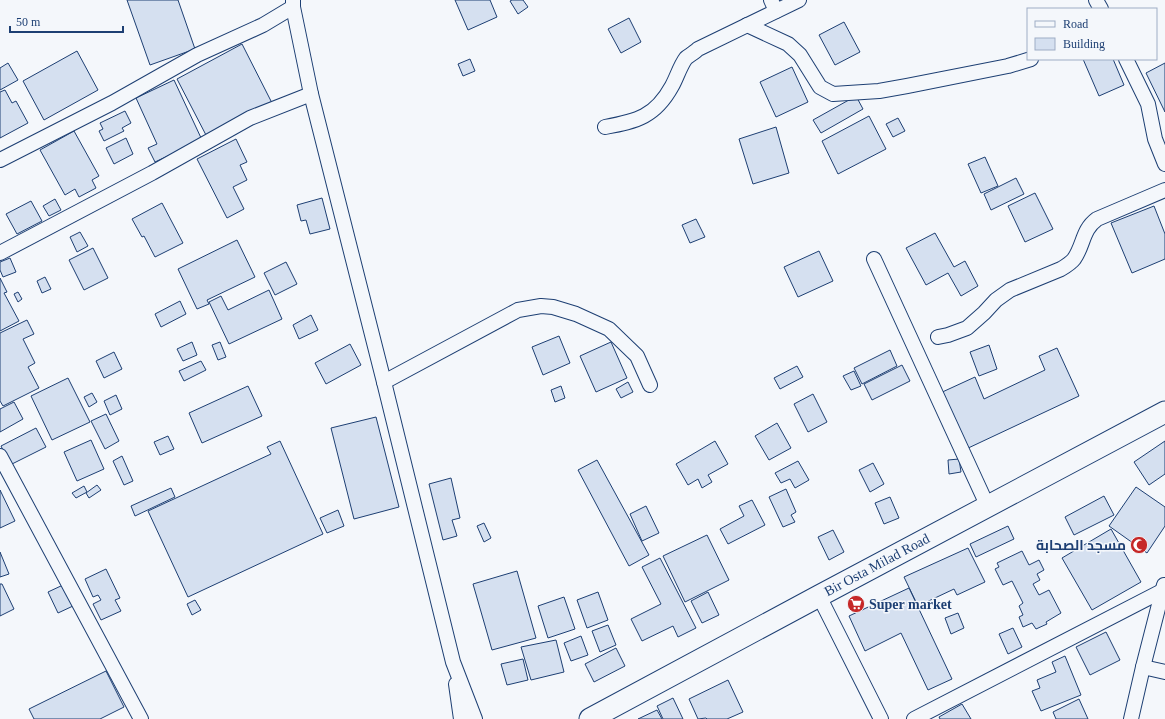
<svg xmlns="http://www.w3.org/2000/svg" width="1165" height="719" viewBox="0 0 1165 719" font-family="'Times New Roman',Cairo,serif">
<rect width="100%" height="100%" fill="#f4f7fb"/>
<g fill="#d5e0f0" stroke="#1d3f73">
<path d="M127,0H178L195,49L150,65Z"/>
<path d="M455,0H490L497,17L468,30Z"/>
<path d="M512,0H523L528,7L518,14L510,1Z"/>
<path d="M629,18L641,42L621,53L608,29Z"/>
<path d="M844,22L860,52L835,65L819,35Z"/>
<path d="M242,44L272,103L207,137L177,79Z"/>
<path d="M77,51L98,90L44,120L23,81Z"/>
<path d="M470,59L475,71L463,76L458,64Z"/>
<path d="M1083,59H1113L1124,85L1099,96Z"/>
<path d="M8,63L18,80L0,90V68Z"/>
<path d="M1165,63V112L1146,73Z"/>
<path d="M792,67L808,102L776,117L760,82Z"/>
<path d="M174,80L202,140L155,162L148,148L157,144L136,98Z"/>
<path d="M5,90L12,103L16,101L28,123L0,138V92Z"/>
<path d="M856,96L863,109L821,133L813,120Z"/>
<path d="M125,111L131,123L122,128L124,131L104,141L99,131L103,129L100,123Z"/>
<path d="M869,116L886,149L838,174L822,141Z"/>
<path d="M898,118L905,131L893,137L886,124Z"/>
<path d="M776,127L789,173L753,184L739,139Z"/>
<path d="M74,131L99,176L92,180L96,188L79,197L75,189L65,195L40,150Z"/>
<path d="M126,138L133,154L114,164L106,148Z"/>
<path d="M236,139L247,162L240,165L247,180L233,187L244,209L227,218L197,159Z"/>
<path d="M985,157L998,186L981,193L968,164Z"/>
<path d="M1016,178L1024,194L991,210L984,194Z"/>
<path d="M1035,193L1053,229L1025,242L1008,206Z"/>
<path d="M322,198L330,229L310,234L306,220L301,221L297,205Z"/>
<path d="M55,199L61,210L49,216L43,206Z"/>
<path d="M31,201L42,221L17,234L6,214Z"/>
<path d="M162,203L183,243L155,257L144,236L142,237L132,219Z"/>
<path d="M1154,206L1165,234V259L1132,273L1111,223Z"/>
<path d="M696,219L705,237L690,243L682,225Z"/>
<path d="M80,232L88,246L77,252L70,237Z"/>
<path d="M935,233L954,267L965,261L978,286L961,296L948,273L926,285L906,248Z"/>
<path d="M237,240L255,277L207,300L209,304L197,309L178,269Z"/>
<path d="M93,248L108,278L84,290L69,260Z"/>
<path d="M819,251L833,281L798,297L784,267Z"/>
<path d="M10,258L16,272L3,277L0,270V262Z"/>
<path d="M286,262L297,284L275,295L264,273Z"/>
<path d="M45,277L51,289L42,293L37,281Z"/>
<path d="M0,278L7,292L4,293L19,321L0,331Z"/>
<path d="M269,290L282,319L229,344L209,302L221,296L228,310Z"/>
<path d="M18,292L22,299L18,302L14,294Z"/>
<path d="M180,301L186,314L161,327L155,314Z"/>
<path d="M311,315L318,330L299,339L293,325Z"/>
<path d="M27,320L34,334L23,339L35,363L28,367L39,388L3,406L0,401V333Z"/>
<path d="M559,336L570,363L543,375L532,347Z"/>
<path d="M192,342L197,355L183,361L177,349Z"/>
<path d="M220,342L226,357L218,360L212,345Z"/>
<path d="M611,342L627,378L596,392L580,356Z"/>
<path d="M350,344L361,365L326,384L315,363Z"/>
<path d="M989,345L997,369L979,376L970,352Z"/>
<path d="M1057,348L1079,396L964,450L938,394L975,377L984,399L1045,370L1039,356Z"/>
<path d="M890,350L897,366L862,384L854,368Z"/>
<path d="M114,352L122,369L104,378L96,361Z"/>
<path d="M201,361L206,370L184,381L179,371Z"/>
<path d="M902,365L910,381L872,400L864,384Z"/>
<path d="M797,366L803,377L780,389L774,378Z"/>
<path d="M854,371L861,386L851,390L843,376Z"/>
<path d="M68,378L90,422L52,440L31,396Z"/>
<path d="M628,382L633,392L621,398L616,389Z"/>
<path d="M248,386L262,416L202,443L189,413Z"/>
<path d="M561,386L565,398L555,402L551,390Z"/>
<path d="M92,393L97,402L89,407L84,397Z"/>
<path d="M813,394L827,422L808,432L794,404Z"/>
<path d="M116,395L122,409L110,415L104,401Z"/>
<path d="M14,402L23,419L0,432V409Z"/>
<path d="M106,414L119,441L105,449L91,421Z"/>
<path d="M376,417L399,507L354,519L331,428Z"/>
<path d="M777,423L791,448L769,460L755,436Z"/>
<path d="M36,428L46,447L10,465L1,446Z"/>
<path d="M168,436L174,449L160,455L154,442Z"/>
<path d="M91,440L104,469L77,481L64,452Z"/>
<path d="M280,441L323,534L188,597L148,511L271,454L267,447Z"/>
<path d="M715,441L728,464L708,475L712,482L702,488L698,479L688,485L676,464Z"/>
<path d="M1165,441V474L1149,485L1134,462Z"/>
<path d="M122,456L133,481L124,485L113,461Z"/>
<path d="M959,459L961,472L949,474L948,460Z"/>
<path d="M597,460L649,555L629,566L578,470Z"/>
<path d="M798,461L809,480L795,488L790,479L781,483L775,473Z"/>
<path d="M873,463L884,484L870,492L859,470Z"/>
<path d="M451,478L460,518L452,520L457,536L443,540L429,484Z"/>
<path d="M97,485L101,490L89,498L86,493Z"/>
<path d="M84,486L87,492L76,498L72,493Z"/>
<path d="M1136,487L1165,507V526L1147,553L1109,526Z"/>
<path d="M171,488L175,497L135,516L131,506Z"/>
<path d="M786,489L796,512L791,515L795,522L783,527L769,497Z"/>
<path d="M0,490L15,521L0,528Z"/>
<path d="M1104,496L1114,515L1074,535L1065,517Z"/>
<path d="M890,497L899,518L884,524L875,503Z"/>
<path d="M752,500L765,525L728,544L720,529L744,516L739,506Z"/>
<path d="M646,506L659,533L642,541L630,514Z"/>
<path d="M338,510L344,526L327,533L320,518Z"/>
<path d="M484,523L491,538L484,542L477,526Z"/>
<path d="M1008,526L1014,539L976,557L970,544Z"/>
<path d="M1111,529L1141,582L1092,610L1062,558Z"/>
<path d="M833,530L844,552L829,560L818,537Z"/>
<path d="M707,535L729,580L685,602L663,556Z"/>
<path d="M968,548L985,582L957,595L954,589L918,606L904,577Z"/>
<path d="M1022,551L1029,565L1039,560L1044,570L1037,574L1040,580L1033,584L1039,595L1049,590L1061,613L1046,622L1047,624L1036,629L1032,623L1023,627L1019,617L1023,615L1019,606L1023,603L1012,581L1003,585L995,569L999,567L997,563Z"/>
<path d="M0,552L9,574L0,577Z"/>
<path d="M660,558L696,628L678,637L673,626L642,641L631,619L661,604L642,567Z"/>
<path d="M106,569L120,598L115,600L121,611L101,620L93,604L101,600L98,595L93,597L85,579Z"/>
<path d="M517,571L536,638L492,650L473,584Z"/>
<path d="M0,584H2L14,609L0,616Z"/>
<path d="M63,585L73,606L58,613L48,592Z"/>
<path d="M909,588L952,679L928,690L901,633L865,651L849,616Z"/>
<path d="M598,592L608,620L587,628L577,600Z"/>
<path d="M708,592L719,615L702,623L691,601Z"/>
<path d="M564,597L575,629L548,638L538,606Z"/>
<path d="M195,600L201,610L192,615L187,604Z"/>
<path d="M958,613L964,628L951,634L945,618Z"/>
<path d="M608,625L616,645L600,652L592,631Z"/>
<path d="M1013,628L1022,647L1008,654L999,634Z"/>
<path d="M1106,632L1120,660L1090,675L1076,647Z"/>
<path d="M581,636L588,655L571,661L564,643Z"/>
<path d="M556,640L564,672L531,680L521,647Z"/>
<path d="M616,648L625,666L594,682L585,664Z"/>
<path d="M1065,656L1081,695L1041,711L1032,691L1040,688L1037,680L1056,672L1052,662Z"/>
<path d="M523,659L528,680L507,685L501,664Z"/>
<path d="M106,671L124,707L100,719H34L29,709Z"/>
<path d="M728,680L743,712L727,719H707L706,718L698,719L689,699Z"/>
<path d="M673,698L683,719H663L657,706Z"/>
<path d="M1079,699L1088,719H1056L1053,712Z"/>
<path d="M962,704L971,719H940L939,717Z"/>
<path d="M657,710L662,719H638Z"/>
</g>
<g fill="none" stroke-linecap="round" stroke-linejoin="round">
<defs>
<g id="minor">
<path d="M293,0V7L311,94L384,382L453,662L475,719"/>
<path d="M771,0L776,11"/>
<path d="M1096,0L1101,9"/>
<path d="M747,25L788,44L800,55L820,87L833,94L879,91L907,86L1008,66L1031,59"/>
<path d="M1126,59L1148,104L1155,139L1165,164"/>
<path d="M605,127C637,121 655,117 672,86C677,77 680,66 686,58C690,55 695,52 698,49L799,0"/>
<path d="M0,160L112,103L197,55L263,25L293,7"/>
<path d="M0,253L152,173L250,118L311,94"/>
<path d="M874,259L988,507"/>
<path d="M938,337L948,335L967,328L984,313L996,300L1010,290L1061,269C1066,266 1071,263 1074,259C1084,245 1082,230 1097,219L1165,190"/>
<path d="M384,382L518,310L541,306L553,307L576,314L609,329L637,356L650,385"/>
<path d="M0,456L141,719"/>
<path d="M819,596L881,719"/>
<path d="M1143,667L1165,672"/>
<path d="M456,684L461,719"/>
<path d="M914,719L1162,591"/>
<path d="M1131,719L1143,667L1164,585"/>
</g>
<path id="primary" d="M590,719L819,596L1165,412"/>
</defs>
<use href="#minor" stroke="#1d3f73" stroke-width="16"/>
<use href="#primary" stroke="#1d3f73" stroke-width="23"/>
<use href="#minor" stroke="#f4f7fb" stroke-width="14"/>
<use href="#primary" stroke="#f4f7fb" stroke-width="21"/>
</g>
<defs>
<symbol id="mosque-disc" viewBox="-11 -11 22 22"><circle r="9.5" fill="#c62828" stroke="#f4f7fb"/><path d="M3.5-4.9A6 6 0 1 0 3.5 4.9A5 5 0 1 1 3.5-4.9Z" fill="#fff"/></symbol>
<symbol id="supermarket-disc" viewBox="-11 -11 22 22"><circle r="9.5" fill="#c62828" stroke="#f4f7fb"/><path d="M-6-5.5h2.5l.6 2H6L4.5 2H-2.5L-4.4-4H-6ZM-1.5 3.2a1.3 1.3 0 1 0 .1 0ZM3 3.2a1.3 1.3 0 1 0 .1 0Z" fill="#fff"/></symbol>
</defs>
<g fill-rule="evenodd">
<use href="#mosque-disc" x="1129" y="535" width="20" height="20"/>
<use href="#supermarket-disc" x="846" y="594" width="20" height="20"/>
</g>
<g text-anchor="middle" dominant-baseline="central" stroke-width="3" stroke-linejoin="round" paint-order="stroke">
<g font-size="14" font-weight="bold" fill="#1d3f73" stroke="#f4f7fb" text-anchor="end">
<text x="1126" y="545">مسجد الصحابة</text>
<text x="869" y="604" text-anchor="start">Super market</text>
</g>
<g font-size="14" fill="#1d3f73" stroke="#f4f7fb">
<text transform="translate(877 565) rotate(-28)">Bir Osta Milad Road</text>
</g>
</g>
<rect x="1027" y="8" width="130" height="52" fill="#f4f7fb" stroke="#9eadc5"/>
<rect x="1035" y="21" width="20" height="6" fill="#f4f7fb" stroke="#9eadc5"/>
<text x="1063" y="28" font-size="12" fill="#1d3f73">Road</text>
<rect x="1035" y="38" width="20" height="12" fill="#d5e0f0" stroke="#9eadc5"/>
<text x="1063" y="48" font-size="12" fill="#1d3f73">Building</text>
<path d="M10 26v6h113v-6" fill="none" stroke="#1d3f73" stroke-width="2"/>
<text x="16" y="26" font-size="12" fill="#1d3f73" stroke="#f4f7fb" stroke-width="3" paint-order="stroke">50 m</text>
</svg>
